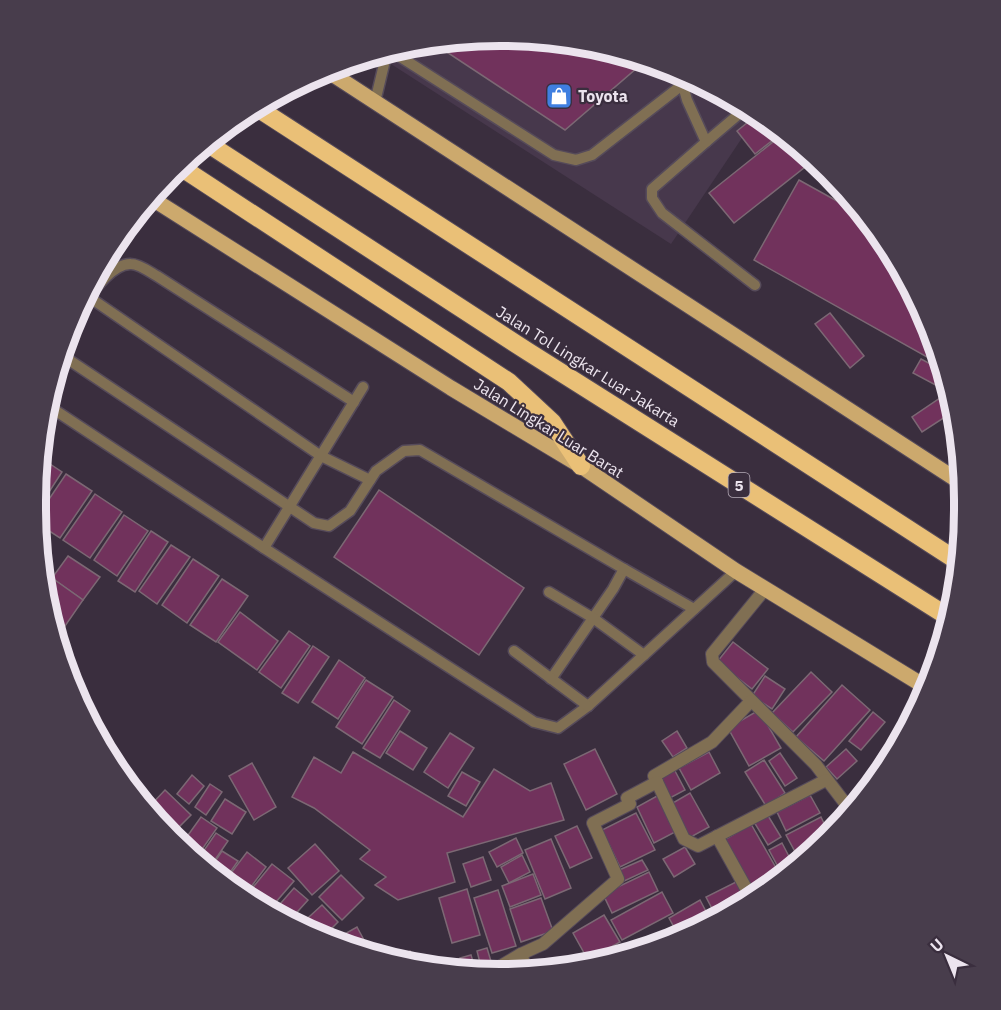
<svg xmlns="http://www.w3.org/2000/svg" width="1001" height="1010" viewBox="0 0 1001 1010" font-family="'IBM Plex Sans',sans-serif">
<rect width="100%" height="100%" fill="#3a2e3e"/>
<path fill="#47384c" d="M500,36L591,45L678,71L758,114L671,244L377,55L410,45Z"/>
<g fill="#71325c" stroke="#7c6874" stroke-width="1.5">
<path d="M500,36L591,45L645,61L565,130L433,43Z"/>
<path d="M758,114L782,133L755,154L737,131Z"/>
<path d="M783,134L814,160L734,223L709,193Z"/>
<path d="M799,180L866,217L887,242L930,322L943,366L754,260Z"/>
<path d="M830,313L864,356L850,368L815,324Z"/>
<path d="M921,359L944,371L947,381L943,389L913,373Z"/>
<path d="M949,392L956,410L922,432L912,417Z"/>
<path d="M41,458L62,472L36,512V510Z"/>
<path d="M66,474L92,491L60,538L37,523V517Z"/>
<path d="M379,490L524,588L479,655L334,557Z"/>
<path d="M95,494L122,512L90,558L63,540Z"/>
<path d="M124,515L148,531L117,576L94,560Z"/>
<path d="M151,531L168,542L135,592L118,581Z"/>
<path d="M171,545L190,557L157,604L139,591Z"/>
<path d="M68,556L100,577L83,600L52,578Z"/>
<path d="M193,559L219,576L187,623L162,605Z"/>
<path d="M52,578L83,600L63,629L51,620L45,600L44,590Z"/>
<path d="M222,579L248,596L216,642L190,625Z"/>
<path d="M240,612L278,641L257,670L218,642Z"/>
<path d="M51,620L63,629L57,638Z"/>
<path d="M289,631L310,646L281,688L259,672Z"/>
<path d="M733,642L768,669L752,689L717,662Z"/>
<path d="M313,646L329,657L298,703L282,693Z"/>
<path d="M339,660L365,678L338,719L312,702Z"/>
<path d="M811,672L832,692L793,732L772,713Z"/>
<path d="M765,676L785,689L772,709L752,696Z"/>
<path d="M366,680L393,697L362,744L336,727Z"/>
<path d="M842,685L870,710L824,761L796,737Z"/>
<path d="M394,700L410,711L380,758L363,748Z"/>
<path d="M759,710L781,748L749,766L728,728Z"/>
<path d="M873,712L885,722L861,750L849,741Z"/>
<path d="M400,731L427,748L413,770L386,753Z"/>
<path d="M677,731L687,748L673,757L662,741Z"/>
<path d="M450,733L474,748L448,788L424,772Z"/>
<path d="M595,749L617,794L586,810L564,764Z"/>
<path d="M846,749L857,761L837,779L826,767Z"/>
<path d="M353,752L463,817L494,769L530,791L551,783L564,820L447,853L455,882L398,900L375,885L386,877L360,859L370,850L314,808L292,797L314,757L341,773Z"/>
<path d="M709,752L720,773L691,790L679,768Z"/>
<path d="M780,753L797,778L785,786L769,761Z"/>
<path d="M764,760L785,793L766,806L745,772Z"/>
<path d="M252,763L276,807L254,820L229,776Z"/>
<path d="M674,769L685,790L668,799L657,777Z"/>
<path d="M462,772L480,782L466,806L448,796Z"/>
<path d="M192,775L204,786L189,804L177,794Z"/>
<path d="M210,784L222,792L206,815L195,807Z"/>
<path d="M165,790L191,815L170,836L148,808Z"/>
<path d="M690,793L709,827L689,838L671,804Z"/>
<path d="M810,795L820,813L786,831L777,812Z"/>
<path d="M657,796L677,831L654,843L637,807Z"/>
<path d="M225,799L246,812L232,834L211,821Z"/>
<path d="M636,813L655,850L620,867L602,830Z"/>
<path d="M767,814L781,837L768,845L754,822Z"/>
<path d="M201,817L217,828L196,858L181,845Z"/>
<path d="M821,817L830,836L809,854L799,859L786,835Z"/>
<path d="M751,824L779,873L751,889L724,840Z"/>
<path d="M577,826L592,858L570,868L555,836Z"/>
<path d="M216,833L228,841L210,867L198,859Z"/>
<path d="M516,838L523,853L497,867L489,852Z"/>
<path d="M551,839L571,888L545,899L525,850Z"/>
<path d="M782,843L794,866L783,876L769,850Z"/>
<path d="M315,844L339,871L312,895L288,868Z"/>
<path d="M685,847L695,864L674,877L663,859Z"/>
<path d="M222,851L238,861L224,881L210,869Z"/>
<path d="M247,852L266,867L244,896L225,881Z"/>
<path d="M522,855L530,872L509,883L501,867Z"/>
<path d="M483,857L491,880L471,887L463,864Z"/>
<path d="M642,860L648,870L622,882L617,871Z"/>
<path d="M272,864L294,881L269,910L245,897Z"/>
<path d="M649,872L658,891L612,913L603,894Z"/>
<path d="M533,874L541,895L510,907L502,886Z"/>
<path d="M341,875L364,898L342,920L319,897Z"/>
<path d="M738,881L748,901L717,918L706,897Z"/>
<path d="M294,888L308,900L289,921L273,912Z"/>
<path d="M467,889L480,935L452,943L439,898Z"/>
<path d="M498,890L516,946L492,953L474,898Z"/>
<path d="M662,892L673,913L622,940L611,920Z"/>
<path d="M541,898L553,931L521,942L510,909Z"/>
<path d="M700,900L711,921L680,938L669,918Z"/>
<path d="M322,905L338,922L322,938L299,926Z"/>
<path d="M604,915L620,942L588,960L573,933Z"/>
<path d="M357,927L371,953L332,941Z"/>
<path d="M671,929L676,939L644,949L641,943Z"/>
<path d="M487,948L493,968L482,971L477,951Z"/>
<path d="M410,951L420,966L396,961Z"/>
<path d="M471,955L476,972L464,970L460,958Z"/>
</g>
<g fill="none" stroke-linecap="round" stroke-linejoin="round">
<defs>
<g id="lane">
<path d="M391,51L554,155L576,160L592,155L682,85"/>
<path d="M679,72L687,100L706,142L652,189V198L662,213L755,285"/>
<path d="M375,102L387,52"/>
<path d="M706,142L746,108"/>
<path d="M89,297L321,456L370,480"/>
<path d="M76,314C88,299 110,263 131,264C139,264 150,272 157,276L354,402"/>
<path d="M63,349V356L314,523L329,526L350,511L376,471L404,451L420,450L624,569L613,589L551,679"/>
<path d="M47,405L264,548L534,722L558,728L588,706L736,571"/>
<path d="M264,548L363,387"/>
<path d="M624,569L694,609"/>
<path d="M549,592L593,618L644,655"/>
<path d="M514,651L588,706"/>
</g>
<g id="street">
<path d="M40,545L41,543"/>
<path d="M765,589L712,654L713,662L816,765L851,811"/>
<path d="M657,782L654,776L712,742L751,701"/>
<path d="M717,836L752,899"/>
<path d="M521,954L527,971"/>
<path d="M489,973L521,954L543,944L618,879L593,823L630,804L627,798L657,782L684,839L698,846L826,780"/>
</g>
<g id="primary">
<path d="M326,70L963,484"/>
<path d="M151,198L451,388L581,466L736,571L929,689"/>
</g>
<g id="highway">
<path d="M256,107L959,562"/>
<path d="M207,143L527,351L950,618"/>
<path d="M179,166L509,382L552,422L581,466"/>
</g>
</defs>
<use href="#lane" stroke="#564b5a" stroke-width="13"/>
<use href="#street" stroke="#564b5a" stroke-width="14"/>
<use href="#primary" stroke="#564b5a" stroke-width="17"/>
<use href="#highway" stroke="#564b5a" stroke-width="20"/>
<use href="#lane" stroke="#806f53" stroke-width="10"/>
<use href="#street" stroke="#806f53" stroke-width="12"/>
<use href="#primary" stroke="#cca96d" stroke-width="15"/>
<use href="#highway" stroke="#eac077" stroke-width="18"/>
</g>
<defs>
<symbol id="shop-square" viewBox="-11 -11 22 22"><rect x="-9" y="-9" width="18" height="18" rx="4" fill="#3f7fe0" stroke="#3a2e3e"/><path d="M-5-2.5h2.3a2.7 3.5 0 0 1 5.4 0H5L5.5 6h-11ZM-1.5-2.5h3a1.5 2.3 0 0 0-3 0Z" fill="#fff"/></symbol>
</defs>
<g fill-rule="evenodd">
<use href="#shop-square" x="544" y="81" width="30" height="30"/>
</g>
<g text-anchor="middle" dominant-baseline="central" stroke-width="4.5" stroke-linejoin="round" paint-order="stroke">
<rect fill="#3a2e3e" stroke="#b7adb9" stroke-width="1.5" x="728.5" y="473" width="21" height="24" rx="4.5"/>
<g font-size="15" font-weight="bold" fill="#ece4ee">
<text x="739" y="485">5</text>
</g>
<g font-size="16" font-weight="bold" fill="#ece4ee" stroke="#3a2e3e" text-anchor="start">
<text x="578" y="96">Toyota</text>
</g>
<g font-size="16" fill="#ece4ee" stroke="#3a2e3e">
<text transform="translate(588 366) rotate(32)">Jalan Tol Lingkar Luar Jakarta</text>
<text transform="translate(549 428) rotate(32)">Jalan Lingkar Luar Barat</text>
</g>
</g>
<path d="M0 0H1001V1010H0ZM500 46H500A454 454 0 0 1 954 500V510A454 454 0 0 1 500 964H500A454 454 0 0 1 46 510V500A454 454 0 0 1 500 46Z" fill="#483d4c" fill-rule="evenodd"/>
<path fill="none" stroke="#ece4ee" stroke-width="8" d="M500 46H500A454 454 0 0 1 954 500V510A454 454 0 0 1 500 964H500A454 454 0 0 1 46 510V500A454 454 0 0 1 500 46Z"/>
<g transform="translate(947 956) rotate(317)" stroke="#3a2e3e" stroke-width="4.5" paint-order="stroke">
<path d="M0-4.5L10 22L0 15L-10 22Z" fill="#ece4ee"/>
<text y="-9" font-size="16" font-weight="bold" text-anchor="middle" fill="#ece4ee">U</text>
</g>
</svg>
